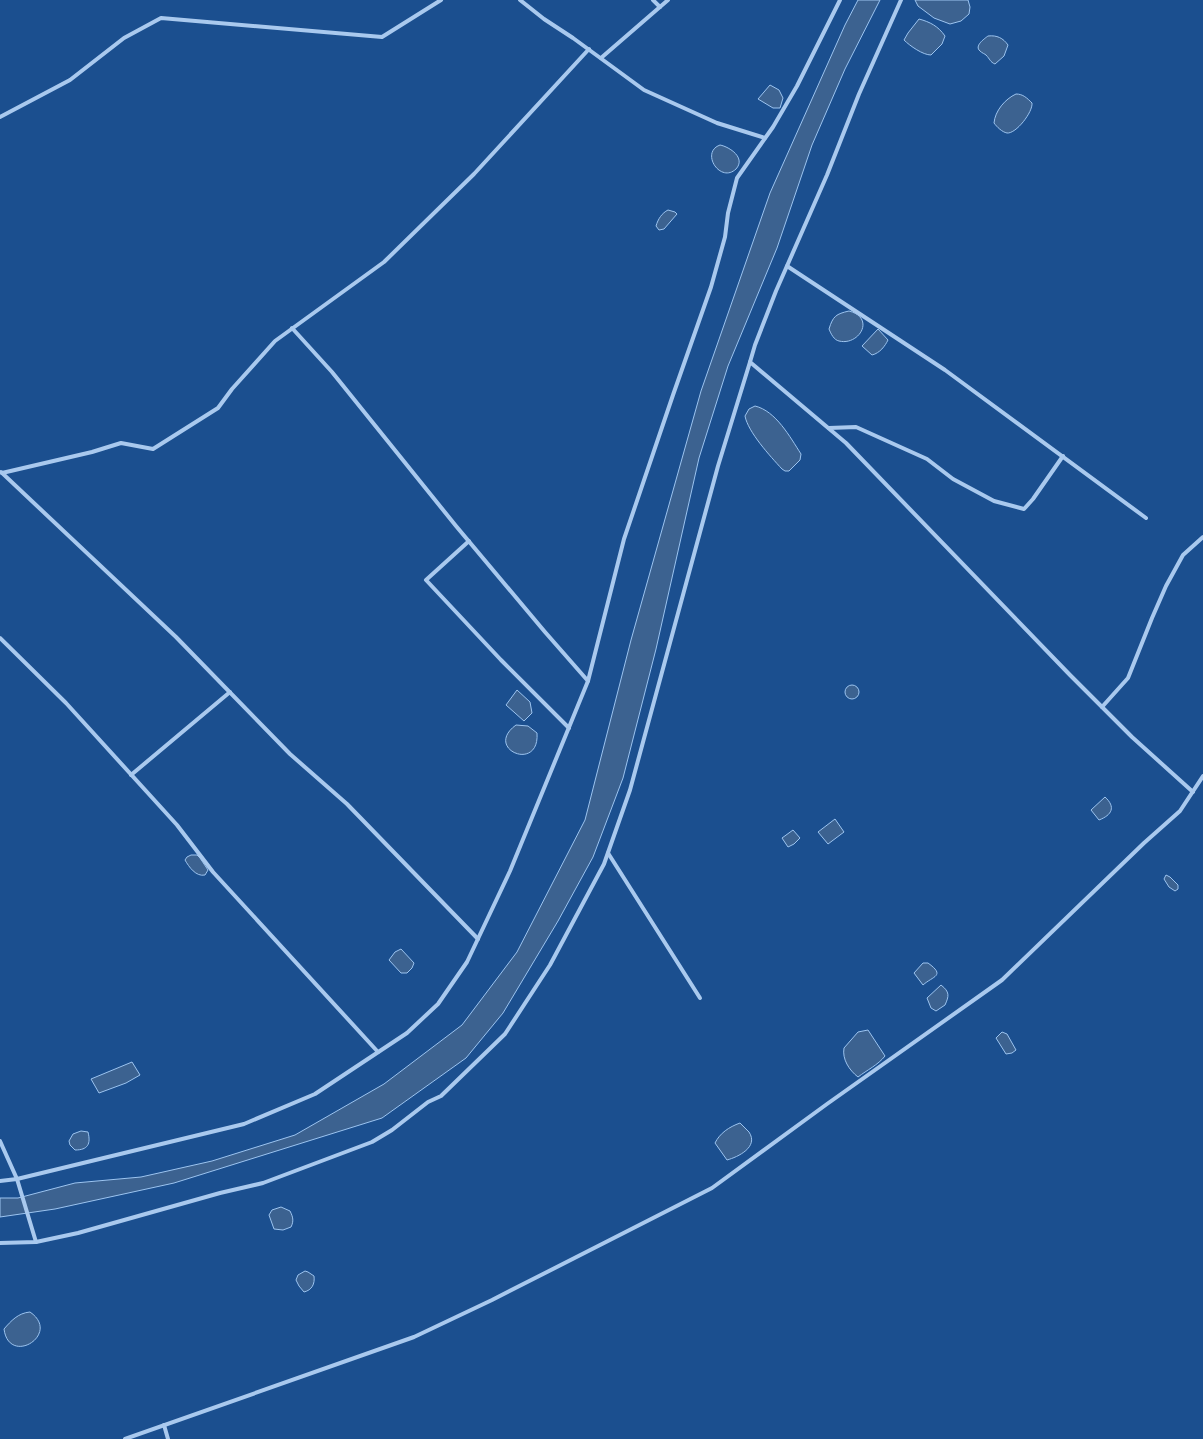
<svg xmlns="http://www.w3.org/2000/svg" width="1203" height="1439" viewBox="0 0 1203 1439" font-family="Cabin,sans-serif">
<rect width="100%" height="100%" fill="#1b4f8f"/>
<g fill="#3c6290" stroke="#9cc4f0">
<path d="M858,0H880L845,69L812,145L777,248L728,366L699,458L656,649L623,778L593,857L558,921L503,1013L466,1058L382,1118L174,1183L55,1209L0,1217V1198H18L75,1183L141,1177L212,1161L295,1135L384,1084L462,1025L517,952L585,820L631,640L701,391L770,193L845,25Z"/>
<path d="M915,0H968L970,7L969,14L961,21L950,24L934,18L918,6Z"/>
<path d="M919,19C930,22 938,26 945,36L942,44L931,55C923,55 910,46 904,40L908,33Z"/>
<path d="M988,36C997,35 1003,38 1008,45L1004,56L995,64C990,62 990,59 986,55C985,54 982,53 980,51C974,46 984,39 988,36Z"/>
<path d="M770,85L779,90L783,98L780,108H773L758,99Z"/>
<path d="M1016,94C1023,94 1027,98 1032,103C1033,112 1016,134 1007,133C1002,132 997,127 994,123C995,111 1005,99 1016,94Z"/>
<path d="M720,145C730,147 746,158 736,169C720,184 700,152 720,145Z"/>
<path d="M668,210L675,212L677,214L664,229L659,230L656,226C658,219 662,213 668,210Z"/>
<path d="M849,311C876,318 859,346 839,341C834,340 831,334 829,329C833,316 836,314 849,311Z"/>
<path d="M878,329L888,340C885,346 880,353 872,355L862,346Z"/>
<path d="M755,406C776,411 790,437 801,454L800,460L789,471H785L782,469C770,456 748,432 745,416L749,409Z"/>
<circle cx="852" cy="692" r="7"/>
<path d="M517,690L530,702L532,713L524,721L506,705Z"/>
<path d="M516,725L528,726L537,733C540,773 483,749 516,725Z"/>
<path d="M1105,797C1116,807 1112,815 1099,820L1091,810Z"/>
<path d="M835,819L844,832L828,844L818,832Z"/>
<path d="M793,830L800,838L794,844L788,847L782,838Z"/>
<path d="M191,855H197L200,858L208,870L205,875C196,877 189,867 185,860L187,857Z"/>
<path d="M1166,875L1170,877L1178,885V889L1175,891L1169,887L1164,879Z"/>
<path d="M401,949L414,963L412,968L407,973H401L389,960L395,952Z"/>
<path d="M923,963H928C946,976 933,976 923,985L914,973Z"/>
<path d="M941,985C950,992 949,996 945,1005L936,1011L931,1008L927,998Z"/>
<path d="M868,1030L885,1056C878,1065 867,1070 858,1077C849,1070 842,1059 844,1048L858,1032Z"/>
<path d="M1002,1032L1007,1034L1016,1050L1012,1053L1006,1054L996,1038Z"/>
<path d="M132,1062L140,1075L126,1083L99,1093L91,1079Z"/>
<path d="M740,1123C743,1126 746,1129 749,1132C759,1147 738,1157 727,1160L715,1143C720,1133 729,1127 740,1123Z"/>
<path d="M81,1131L88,1132C91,1144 88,1150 75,1150L70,1145L69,1141L73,1134Z"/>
<path d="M281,1207L290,1211C293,1217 294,1221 291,1227L283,1230L274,1229L269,1215L272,1210Z"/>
<path d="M305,1271L308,1272L314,1276C315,1284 312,1290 304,1292L299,1286L296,1280L298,1275Z"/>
<path d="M30,1312C62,1334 9,1367 4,1329C11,1321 18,1313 30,1312Z"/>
</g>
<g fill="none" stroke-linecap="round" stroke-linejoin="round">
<g stroke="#a9c9ee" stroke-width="4">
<path d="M520,0L544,19L573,38L644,90L717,123L765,138"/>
<path d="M653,0L660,7"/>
<path d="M901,0L859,94L827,175L776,291L755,345L750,362L846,443L1070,675L1132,737L1193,792"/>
<path d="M601,58L668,0"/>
<path d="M0,117L70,80L124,38L161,18L382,37L441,0"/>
<path d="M787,266L945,370L1146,518"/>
<path d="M292,328L332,372L456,526L545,632L588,681"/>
<path d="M829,428L856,427L927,459L953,479L994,501L1024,509L1033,499L1063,456"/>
<path d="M1,472L176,637L290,754L347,804L478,939"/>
<path d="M2,473L92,452L121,443L153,449L218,408L232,389L275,341L384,262L474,174L589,49"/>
<path d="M469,541L426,580L501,660L569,728"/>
<path d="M0,638L66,703L177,825L213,872L378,1052"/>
<path d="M1102,707L1128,678L1152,618L1166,586L1183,555L1203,537"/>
<path d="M131,775L230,692"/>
<path d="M608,853L700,998"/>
<path d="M0,1141L17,1179L36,1242"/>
<path d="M0,1181L17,1179L244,1124L315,1094L407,1033L438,1004L467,962L510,871L588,681L624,539L673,395L711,287L725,237L728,213L737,178L773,127L797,86L840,0"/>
<path d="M0,1243L36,1242L78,1233L220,1193L263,1183L372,1142L392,1130L428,1102L441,1096L505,1034L550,965L604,864L630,790L718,466L750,362"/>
<path d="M164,1425L168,1439"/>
<path d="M125,1439L414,1337L492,1300L712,1188L827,1104L1002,980L1144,843L1180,811L1203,776"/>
</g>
</g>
</svg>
